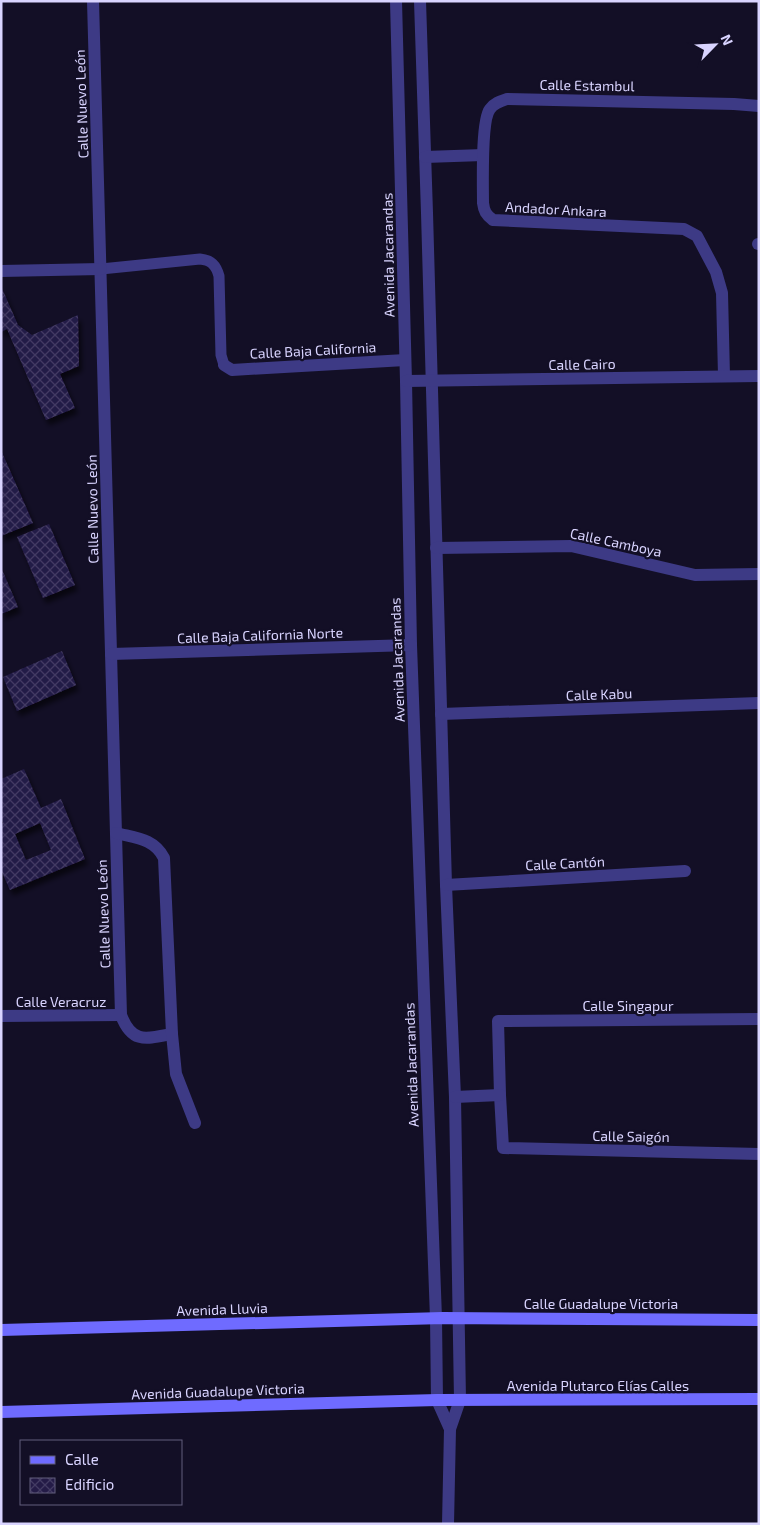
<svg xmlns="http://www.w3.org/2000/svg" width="760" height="1525" viewBox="0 0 760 1525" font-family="'Exo 2',sans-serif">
<defs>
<pattern id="building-cross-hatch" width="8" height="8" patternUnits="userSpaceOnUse" patternTransform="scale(1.25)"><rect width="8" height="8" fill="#241b47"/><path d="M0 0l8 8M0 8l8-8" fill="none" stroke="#433b63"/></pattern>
<filter id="shadow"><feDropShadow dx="3" dy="5.5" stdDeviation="2.5" flood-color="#0009"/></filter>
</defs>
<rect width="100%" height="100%" fill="#130f26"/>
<g fill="url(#building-cross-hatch)" fill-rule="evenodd" filter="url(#shadow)">
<path d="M1,286L18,325L32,335L78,315L79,366L60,374L75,408L46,420L7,329L1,332Z"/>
<path d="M1,450L33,523L1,536Z"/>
<path d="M49,524L75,585L43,598L17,537Z"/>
<path d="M1,567L18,607L1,614Z"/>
<path d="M62,651L76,685L17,711L3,677Z"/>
<path d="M24,769L41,808L61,799L85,859L10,890L1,870V824L3,823L1,818V779ZM40,823L51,850L26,860L15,834Z"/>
</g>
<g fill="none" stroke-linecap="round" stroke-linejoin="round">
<path stroke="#3d3a85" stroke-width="11" d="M101,269L200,259C211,260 216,265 219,276L221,355L224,365"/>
<g stroke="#3d3a85" stroke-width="12">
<path d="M758,244H759"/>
<path d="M224,365L232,370L405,360"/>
</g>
<g stroke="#3d3a85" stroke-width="12">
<path d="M93,1L121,1015C132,1044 146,1039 172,1034"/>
<path d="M396,1L406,381L411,645L436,1318L437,1400L450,1429"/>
<path d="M420,1L427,213L446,885L455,1097L460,1400L450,1429L448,1524"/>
<path d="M425,157L483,155"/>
<path d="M1,271L101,269"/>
<path d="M724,376L722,293L716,272L697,236L684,229L493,220C486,215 484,211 483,203C483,186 481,120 490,109C494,103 501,101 507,99L734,104L759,106"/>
<path d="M406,381L759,376"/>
<path d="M436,548L571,546L695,575L759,574"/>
<path d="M111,654L411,645"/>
<path d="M441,714L759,703"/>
<path d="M116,833C135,838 154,838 164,858L172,1034L176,1074L195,1123"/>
<path d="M446,885L685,871"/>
<path d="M1,1016L121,1015"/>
<path d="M759,1019L498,1021L500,1095L503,1148L759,1154"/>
<path d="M455,1097L500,1095"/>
</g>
<g stroke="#6f6bff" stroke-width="12">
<path d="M1,1330L443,1318L759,1320"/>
<path d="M1,1412L437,1400L759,1399"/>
</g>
</g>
<g text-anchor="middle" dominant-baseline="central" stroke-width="4.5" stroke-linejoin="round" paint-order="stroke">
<g font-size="14" fill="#d9d4ff" stroke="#130f26">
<text transform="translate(587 85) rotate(1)">Calle Estambul</text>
<text transform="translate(81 104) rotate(-92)">Calle Nuevo León</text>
<text transform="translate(556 209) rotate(3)">Andador Ankara</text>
<text transform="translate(388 255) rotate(-91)">Avenida Jacarandas</text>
<text transform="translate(313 350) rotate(-3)">Calle Baja California</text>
<text transform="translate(582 364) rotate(-1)">Calle Cairo</text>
<text transform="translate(92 509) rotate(-91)">Calle Nuevo León</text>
<text transform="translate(616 542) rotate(12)">Calle Camboya</text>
<text transform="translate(260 635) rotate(-2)">Calle Baja California Norte</text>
<text transform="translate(397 660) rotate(-92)">Avenida Jacarandas</text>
<text transform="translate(599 694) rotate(-2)">Calle Kabu</text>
<text transform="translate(565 863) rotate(-3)">Calle Cantón</text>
<text transform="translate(103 914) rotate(-92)">Calle Nuevo León</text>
<text x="61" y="1001">Calle Veracruz</text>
<text x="628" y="1005">Calle Singapur</text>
<text transform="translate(411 1065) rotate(-92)">Avenida Jacarandas</text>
<text transform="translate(631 1136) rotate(1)">Calle Saigón</text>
<text x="601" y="1303">Calle Guadalupe Victoria</text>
<text transform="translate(222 1309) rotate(-2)">Avenida Lluvia</text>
<text x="598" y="1385">Avenida Plutarco Elías Calles</text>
<text transform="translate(218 1391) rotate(-2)">Avenida Guadalupe Victoria</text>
</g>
</g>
<rect width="760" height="1525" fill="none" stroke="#d9d4ff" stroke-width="5"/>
<rect x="20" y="1440" width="162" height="65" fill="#130f26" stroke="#625e7d"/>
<rect x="30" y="1456" width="25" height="8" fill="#6f6bff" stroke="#625e7d"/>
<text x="65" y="1465" font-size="15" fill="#d9d4ff">Calle</text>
<rect x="30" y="1478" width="25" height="15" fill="url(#building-cross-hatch)" stroke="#625e7d"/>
<text x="65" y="1490" font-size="15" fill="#d9d4ff">Edificio</text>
<g transform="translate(715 45) rotate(66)" stroke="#130f26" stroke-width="4" paint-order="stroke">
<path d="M0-4L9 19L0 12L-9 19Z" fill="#d9d4ff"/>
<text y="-8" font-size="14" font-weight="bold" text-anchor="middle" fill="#d9d4ff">N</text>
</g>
</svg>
